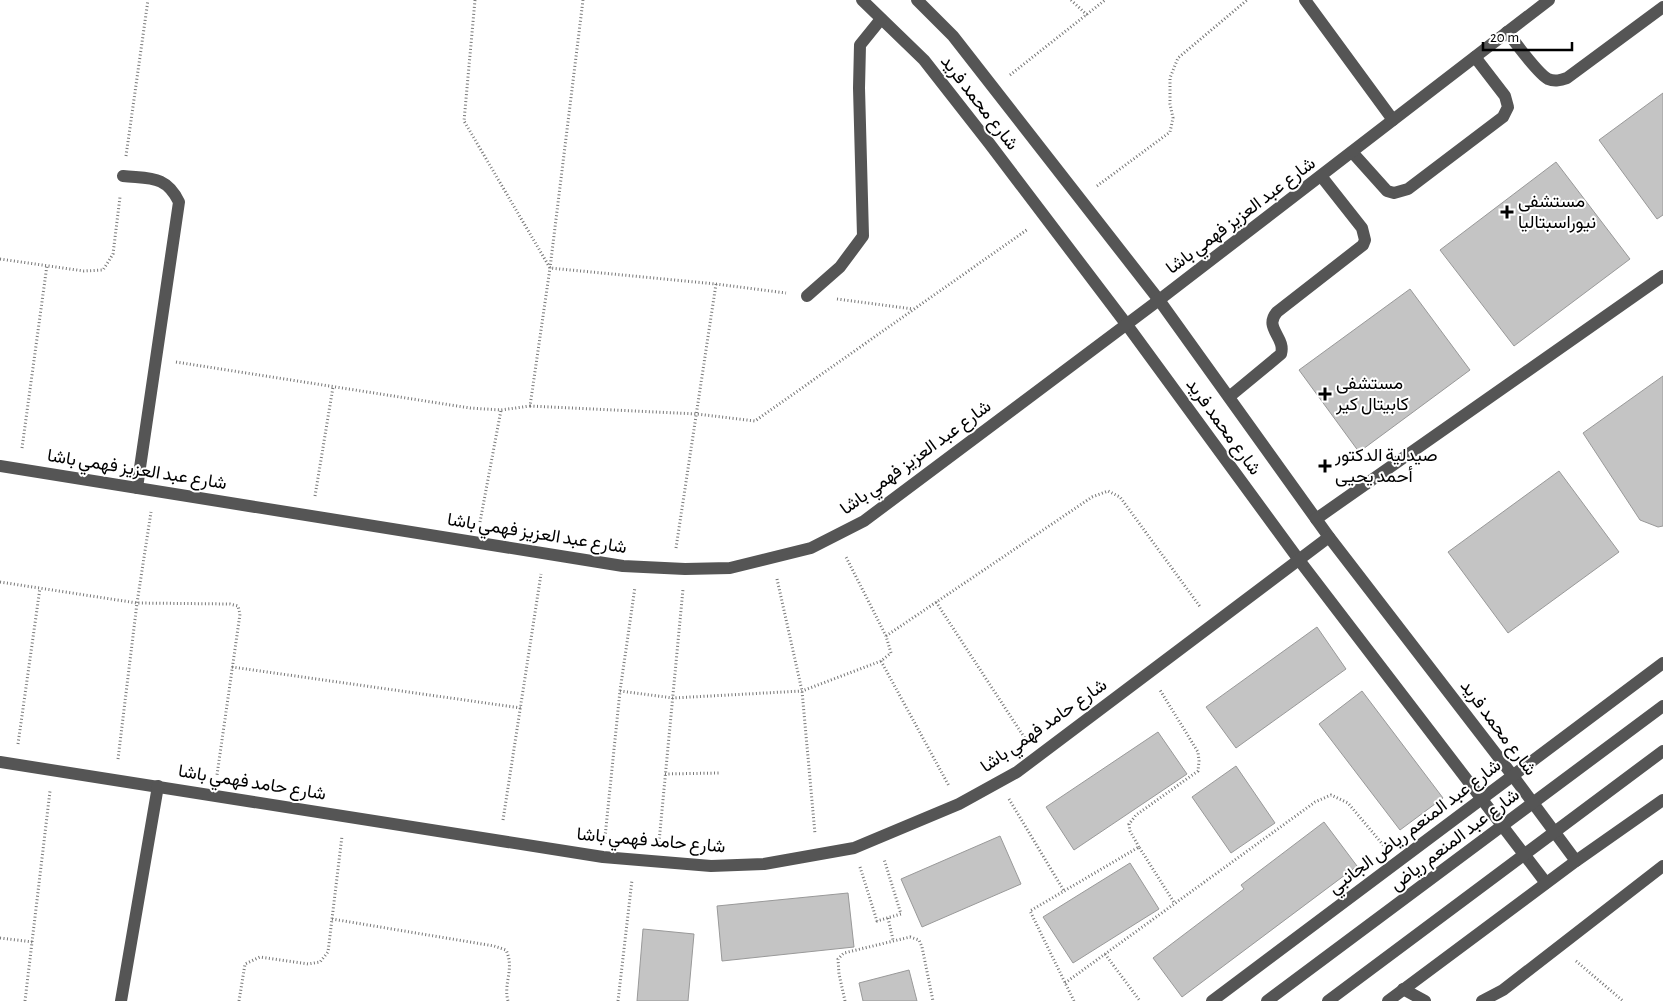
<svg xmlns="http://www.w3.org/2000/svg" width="1663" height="1001" viewBox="0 0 1663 1001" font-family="'Alegreya Sans',Vazirmatn,sans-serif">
<rect width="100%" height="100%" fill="#fff"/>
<g fill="#c4c4c4" stroke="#999">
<path d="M1663,93V215L1657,219L1599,140Z"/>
<path d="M1556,162L1630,259L1514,346L1440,250Z"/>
<path d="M1410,289L1470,370L1359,452L1299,370Z"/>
<path d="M1663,376V526L1658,527L1640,520L1583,433Z"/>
<path d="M1559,471L1619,552L1508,633L1448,552Z"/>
<path d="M1317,627L1346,669L1236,748L1206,707Z"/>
<path d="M1362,691L1443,798L1400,830L1319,724Z"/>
<path d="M1158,732L1187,774L1074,850L1046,807Z"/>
<path d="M1236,766L1275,823L1231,853L1192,797Z"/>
<path d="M1324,822L1357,866L1182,997L1153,958L1244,889L1241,885Z"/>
<path d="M1000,836L1021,884L922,927L901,879Z"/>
<path d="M1130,863L1159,909L1073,963L1043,917Z"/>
<path d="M848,893L854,947L722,961L717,906Z"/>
<path d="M643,929L694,934L688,1001H637Z"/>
<path d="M909,970L917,1001H863L859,983Z"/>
</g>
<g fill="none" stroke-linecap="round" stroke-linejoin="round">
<g stroke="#777" stroke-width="3" stroke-dasharray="1 2.5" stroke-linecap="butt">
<path d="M475,0L464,121L550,268L716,284L786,293"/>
<path d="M1071,0L1087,15"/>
<path d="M1010,75L1105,0"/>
<path d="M126,156L148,0"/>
<path d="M1097,186L1170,132L1173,118L1170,104V78L1178,58L1247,0"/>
<path d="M0,259L84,271L103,270L113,254L120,197"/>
<path d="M837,299L913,309"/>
<path d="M176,362L470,408L501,410L530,406L550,268L583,0"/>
<path d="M530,406L697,414L755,421L1028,229"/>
<path d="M22,448L47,265"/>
<path d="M315,496L333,387"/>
<path d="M480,522L501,410"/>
<path d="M676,548L716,284"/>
<path d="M777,579L802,691L815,834"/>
<path d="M0,582L137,603L230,604L238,606L240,614L217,775"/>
<path d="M936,602L1026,740"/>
<path d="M886,636L1092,497L1108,491L1120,497L1201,608"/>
<path d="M881,661L949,786"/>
<path d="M232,667L521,708"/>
<path d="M620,691L673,698L802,691L881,661L891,653L886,636L845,555"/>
<path d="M18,744L40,588"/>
<path d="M118,759L137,603L151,512"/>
<path d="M665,774L720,773"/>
<path d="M1009,799L1064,891"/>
<path d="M503,820L541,574"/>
<path d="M605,837L620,691L635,587"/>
<path d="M659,842L683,589"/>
<path d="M1139,847L1130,831L1129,824L1136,815L1198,771L1199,761L1198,752L1160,690"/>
<path d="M860,867L877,921L901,914L884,859"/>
<path d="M888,918L893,940"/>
<path d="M332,919L494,946L506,950C515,969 503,983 508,1001"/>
<path d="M0,938L33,942"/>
<path d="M1105,954L1140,1001"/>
<path d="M1576,961L1623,1001"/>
<path d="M1065,983L1315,802L1331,795L1348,803L1384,846"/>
<path d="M25,1001L50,791"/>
<path d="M239,1001L245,964L260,957L308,964L320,962L328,952L342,836"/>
<path d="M618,1001L632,880"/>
<path d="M845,1001L839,974L838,959L844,953L910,937L919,940L922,947L933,1001"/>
<path d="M1074,1001L1030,911L1139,847L1175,904"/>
</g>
<g stroke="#555" stroke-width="12">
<path d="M862,0L924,60L989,143L1127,325L1299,560L1546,883"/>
<path d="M917,0L953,36L1159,300L1329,537L1513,776L1576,861"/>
<path d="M1305,0L1393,120"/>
<path d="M1507,32C1516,43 1537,73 1548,79C1555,82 1561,80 1567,78L1663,7"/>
<path d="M1352,152L1387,191L1394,193L1408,189L1503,117L1508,107L1505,96L1475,57"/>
<path d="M123,176C150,179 166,175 179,202L137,488"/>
<path d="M807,296L840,267L863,236L859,88L860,45L881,19"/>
<path d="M1229,397L1281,354C1286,337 1263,328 1277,312L1363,245L1365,240L1362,228L1321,176"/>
<path d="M0,466L623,566L685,569L730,568L811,548L864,521L1159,300L1549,0"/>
<path d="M1316,519L1663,276"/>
<path d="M0,762L603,857L711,866L764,864L854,848L959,804L1017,772L1329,537"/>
<path d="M1403,989L1425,1001"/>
<path d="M121,1001L158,786"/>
<path d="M1212,1001L1663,663"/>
<path d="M1267,1001L1663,706"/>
<path d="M1328,1001L1663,751"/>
<path d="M1388,1001L1576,861L1663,800"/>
<path d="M1482,1001L1503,990L1663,866"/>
</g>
</g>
<g fill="#000" stroke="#fff" stroke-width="2">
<path d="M1504.5 204.5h5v5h5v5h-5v5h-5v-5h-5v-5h5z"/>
<path d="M1322.5 386.5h5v5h5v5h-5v5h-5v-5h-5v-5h5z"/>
<path d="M1322.5 458.5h5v5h5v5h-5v5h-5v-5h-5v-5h5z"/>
</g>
<g text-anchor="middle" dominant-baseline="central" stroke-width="4" stroke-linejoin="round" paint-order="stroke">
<g font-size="18" fill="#000" stroke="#fff">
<text transform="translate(979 103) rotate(52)">شارع محمد فريد</text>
<text transform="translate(1241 216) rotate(-37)">شارع عبد العزيز فهمي باشا</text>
<text transform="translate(1223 427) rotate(54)">شارع محمد فريد</text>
<text transform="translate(916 458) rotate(-36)">شارع عبد العزيز فهمي باشا</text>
<text transform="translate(137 470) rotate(9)">شارع عبد العزيز فهمي باشا</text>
<text transform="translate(537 534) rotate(9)">شارع عبد العزيز فهمي باشا</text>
<text transform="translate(1044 726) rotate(-35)">شارع حامد فهمي باشا</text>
<text transform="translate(1498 728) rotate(53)">شارع محمد فريد</text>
<text transform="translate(252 783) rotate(9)">شارع حامد فهمي باشا</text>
<text transform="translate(1415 827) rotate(-37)">شارع عبد المنعم رياض الجانبي</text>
<text transform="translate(1455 840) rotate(-37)">شارع عبد المنعم رياض</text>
<text transform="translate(651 841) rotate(5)">شارع حامد فهمي باشا</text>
</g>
<g font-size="18" fill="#000" stroke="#fff" text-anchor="start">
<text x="1518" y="202">مستشفى<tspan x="1518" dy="21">نيوراسبتاليا</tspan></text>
<text x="1336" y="384">مستشفى<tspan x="1336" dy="21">كابيتال كير</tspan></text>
<text x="1335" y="456">صيدلية الدكتور<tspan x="1335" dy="21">أحمد يحيى</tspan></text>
</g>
</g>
<path d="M1483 42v8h89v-8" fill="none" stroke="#000000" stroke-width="2.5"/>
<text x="1490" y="42" font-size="15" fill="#000000" stroke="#ffffff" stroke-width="4" paint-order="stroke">20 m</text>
</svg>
